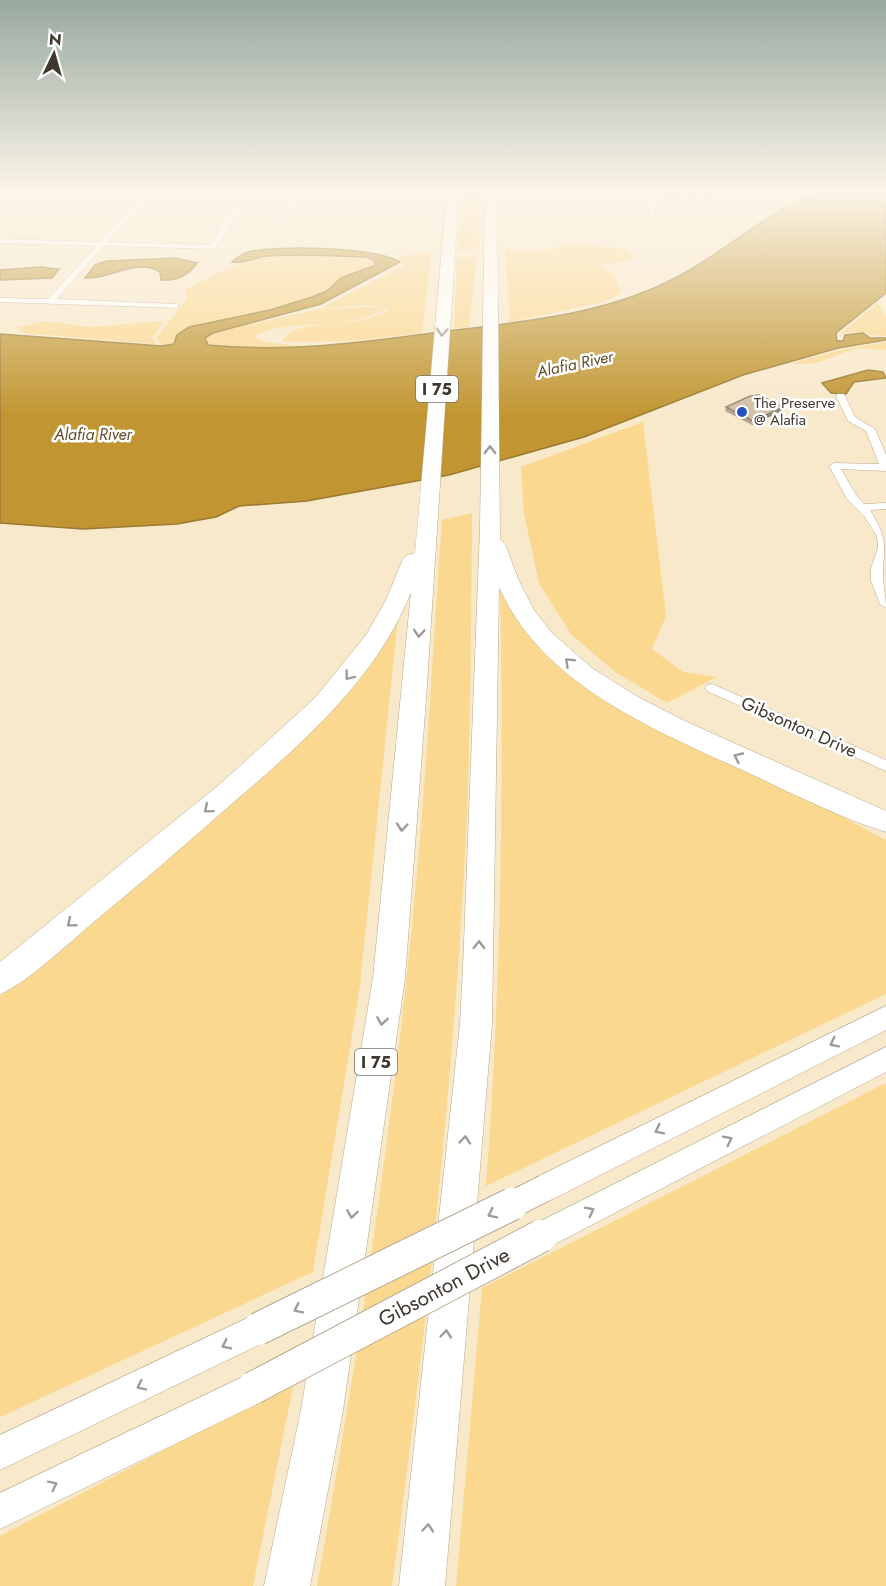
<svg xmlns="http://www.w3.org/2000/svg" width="886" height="1586" viewBox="0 0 886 1586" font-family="Jost,sans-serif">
<rect width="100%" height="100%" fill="#f8e9cb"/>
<g fill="#fbd890">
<path d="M461,193H480L479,248L458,251Z"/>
<path d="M573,244L625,249L633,254L634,260L600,265L614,274L621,292L608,301L510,322L505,249L546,250Z"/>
<path d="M419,253L431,254L422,333L352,341L282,342C291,321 329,326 347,323C363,321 377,316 391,309L368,305L321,308L403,266L404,262L397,258Z"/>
<path d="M312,255L366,257L374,260L376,265L341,278L327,291L312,297L174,344L163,346L156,338L188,298L185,290L217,273L255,258Z"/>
<path d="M457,257H477L469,327L454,328Z"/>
<path d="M878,303L886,317V336C870,336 859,330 842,333L840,337V334Z"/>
<path d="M369,307L388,308C375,315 362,319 348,322C323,326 273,322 254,337L266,342L318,348L249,349L208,345L205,338L213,333L319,309Z"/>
<path d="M45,321L89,327L164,321L152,338L156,344L23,333L17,328Z"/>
<path d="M886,342V350C877,350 866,348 857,349C832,354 820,368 793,363L840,350Z"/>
<path d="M643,422L666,616L652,649L683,672L717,677L667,703L615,672L571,634L539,583L524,514L521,467Z"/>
<path d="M472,513C471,634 471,755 464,875C450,1113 424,1350 392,1586H317C361,1339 399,1088 420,838C429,732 434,626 442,520Z"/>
<path d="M506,589L549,647L788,788L886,840V994L486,1186C501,987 504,789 500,590Z"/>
<path d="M398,618L360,986L313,1272L0,1417V996L161,866Z"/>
<path d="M886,1083V1586H456L482,1288Z"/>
<path d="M294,1382L253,1586H0V1536Z"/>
</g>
<g fill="#c19632" stroke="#9a7a30" stroke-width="1.5">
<path d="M819,193H886V293L836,333L837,341H843L845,335L863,333L870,338H886V340L838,348L743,375L584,437L449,475L307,501L239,506L216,517L177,524L83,529L0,523V334L162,346L174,344L177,335L189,327L270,310L312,297L327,291L341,278L376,265L374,260L366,257C333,256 301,254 268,256C255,257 245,264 232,262C236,258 245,252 252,251C286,246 371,246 400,262L321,304L213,333L205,338L208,345C290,353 366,342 448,331C520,322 599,315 665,283C703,265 735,239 769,217C784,207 802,201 819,193Z"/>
<path d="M176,258L197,263C188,276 177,281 161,280L160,272C138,257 109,280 85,278L95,265L107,261Z"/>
<path d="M40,267L59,269L52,278L0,280V270Z"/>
<path d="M868,370L883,372L886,378L854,382L846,394L831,393L822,383Z"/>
</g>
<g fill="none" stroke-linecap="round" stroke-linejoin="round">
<defs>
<g id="street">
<path d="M33,193H40L20,212H16V210Z"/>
<path d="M144,193H151L108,242L210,245L243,193H250L215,249L104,246L57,299L175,304H178V308L0,302V298L48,299L96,246L0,243V239L100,242Z"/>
<path d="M297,193H304L288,220L273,224V222L283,218Z"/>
<path d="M645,193H651L656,218L651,217Z"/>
<path d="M667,193H722L719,195Z"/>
<path d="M838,394H844L855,417L875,429L886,455V471L841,469L856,495L864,504L886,503V509L870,510C886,536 885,541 883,570C882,583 886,595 886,608L880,604L871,581V568L878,548L877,536L864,516L847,499L829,466L834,463L879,464L866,431L848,421L836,396Z"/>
<path d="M712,684L886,760V771L707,691L705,688L707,685Z"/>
</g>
<g id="secondary">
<path d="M886,1006V1030L555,1198L545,1202L535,1198L531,1188L535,1178Z"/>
<path d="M886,1047V1072L551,1246L541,1251L531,1246L526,1236L531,1226Z"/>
<path d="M258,1313L269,1318L274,1329L269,1340L0,1470V1435Z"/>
<path d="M253,1372L265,1376L269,1388L265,1400L0,1529V1493Z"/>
</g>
<g id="highway">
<path d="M447,193H459L426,699L405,978L343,1410L310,1586H264L301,1410L373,978L411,592C375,684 292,752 219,815C180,849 141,883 101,916C76,936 27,984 0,994V962L220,784L315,698L366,635L386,600L403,559L407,555L415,553Z"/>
<path d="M485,193H497L500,539L505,544L519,581L534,610L551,632L592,668L638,697L687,722L886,811V832C840,818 796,795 753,775C660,732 543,687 499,587L492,1024L445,1586H399L460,1024L463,968L480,529Z"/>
</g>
</defs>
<use href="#street" stroke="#b8a98e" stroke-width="1"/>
<use href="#secondary" stroke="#b8a98e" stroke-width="1"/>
<use href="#highway" stroke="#b8a98e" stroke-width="1"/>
<use href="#street" fill="#fff" fill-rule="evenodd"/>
<use href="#secondary" fill="#fff" fill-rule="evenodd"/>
<use href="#highway" fill="#fff" fill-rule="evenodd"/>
<defs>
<path id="secondary-bridge-far1" d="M509,1206L545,1188"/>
<g id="secondary-bridge">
<path d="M258,1329L512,1204"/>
<path d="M253,1388L541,1236"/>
</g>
</defs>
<use href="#secondary-bridge-far1" stroke="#b8a98e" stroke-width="28" stroke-linecap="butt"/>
<use href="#secondary-bridge" stroke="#b8a98e" stroke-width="34" stroke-linecap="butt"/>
<use href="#secondary-bridge-far1" stroke="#fff" stroke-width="26"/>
<use href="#secondary-bridge" stroke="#fff" stroke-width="32"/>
</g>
<path fill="#b4a78f" d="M726,407H783L782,411L752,425L725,411Z"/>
<path fill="#928874" d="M783,407L782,411L752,425L753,421Z"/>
<path fill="#d1c2a6" stroke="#928874" stroke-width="1.5" d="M759,395L783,407L753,421L726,407L750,396Z"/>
<defs><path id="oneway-chevron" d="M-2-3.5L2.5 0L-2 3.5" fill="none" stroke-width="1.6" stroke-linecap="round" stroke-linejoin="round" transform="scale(1.5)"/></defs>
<g stroke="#9e9c96">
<use href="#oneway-chevron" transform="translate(442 332) rotate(95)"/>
<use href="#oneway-chevron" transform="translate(490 450) rotate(-90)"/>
<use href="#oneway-chevron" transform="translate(419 633) rotate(94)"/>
<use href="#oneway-chevron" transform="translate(569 662) rotate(-136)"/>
<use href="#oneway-chevron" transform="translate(349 676) rotate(128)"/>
<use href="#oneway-chevron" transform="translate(738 757) rotate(-155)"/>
<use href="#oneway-chevron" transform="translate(208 809) rotate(140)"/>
<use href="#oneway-chevron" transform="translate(402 827) rotate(95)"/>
<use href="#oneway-chevron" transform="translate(71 923) rotate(141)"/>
<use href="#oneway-chevron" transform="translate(479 945) rotate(-89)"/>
<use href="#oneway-chevron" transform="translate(382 1021) rotate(99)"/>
<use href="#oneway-chevron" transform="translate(834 1043) rotate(153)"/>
<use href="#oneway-chevron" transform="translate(659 1130) rotate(153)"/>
<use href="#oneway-chevron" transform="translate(465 1140) rotate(-85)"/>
<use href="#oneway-chevron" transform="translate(728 1140) rotate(-27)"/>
<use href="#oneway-chevron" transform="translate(590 1211) rotate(-27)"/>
<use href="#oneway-chevron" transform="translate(352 1214) rotate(99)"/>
<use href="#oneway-chevron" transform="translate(492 1214) rotate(154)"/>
<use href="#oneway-chevron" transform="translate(298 1309) rotate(154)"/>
<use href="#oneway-chevron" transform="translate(446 1334) rotate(-85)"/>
<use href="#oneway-chevron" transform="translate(226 1345) rotate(154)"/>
<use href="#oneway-chevron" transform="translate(141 1386) rotate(154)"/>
<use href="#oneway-chevron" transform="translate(53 1485) rotate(-26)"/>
<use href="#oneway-chevron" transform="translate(428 1528) rotate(-85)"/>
</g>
<linearGradient id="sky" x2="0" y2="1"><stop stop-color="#98a89f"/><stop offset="0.46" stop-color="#fcf5e8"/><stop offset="1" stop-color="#fcf5e8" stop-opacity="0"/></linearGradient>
<rect width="886" height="416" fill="url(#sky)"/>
<circle fill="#2552c0" stroke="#fff" stroke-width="2" cx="742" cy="412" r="6"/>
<g text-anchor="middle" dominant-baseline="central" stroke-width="5" stroke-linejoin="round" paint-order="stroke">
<g font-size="15" fill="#3e382d" stroke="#fff" text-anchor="start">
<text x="754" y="403">The Preserve<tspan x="754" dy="17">@ Alafia</tspan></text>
</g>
<g font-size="16" font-style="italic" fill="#624e27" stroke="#fff">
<text transform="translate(575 364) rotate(-12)">Alafia River</text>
<text x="93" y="434">Alafia River</text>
</g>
<g fill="#fff" stroke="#78746c" stroke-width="1.5">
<rect x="416" y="376" width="42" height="26" rx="4.5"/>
<rect x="355" y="1049" width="42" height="26" rx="4.5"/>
</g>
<g font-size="16" font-weight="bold" fill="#3e382d">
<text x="437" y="389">I 75</text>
<text x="376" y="1062">I 75</text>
</g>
<g font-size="18" fill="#3e382d" stroke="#fff">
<text transform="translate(799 727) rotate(24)">Gibsonton Drive</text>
</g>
<g font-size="21" fill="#3e382d" stroke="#fff">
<text transform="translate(444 1287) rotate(-28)">Gibsonton Drive</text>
</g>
</g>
<g transform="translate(54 54) rotate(5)" stroke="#ffffff" stroke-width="4.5" paint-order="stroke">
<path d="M0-4.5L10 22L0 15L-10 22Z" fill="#3e382d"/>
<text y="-9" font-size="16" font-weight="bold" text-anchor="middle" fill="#3e382d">N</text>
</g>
</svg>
